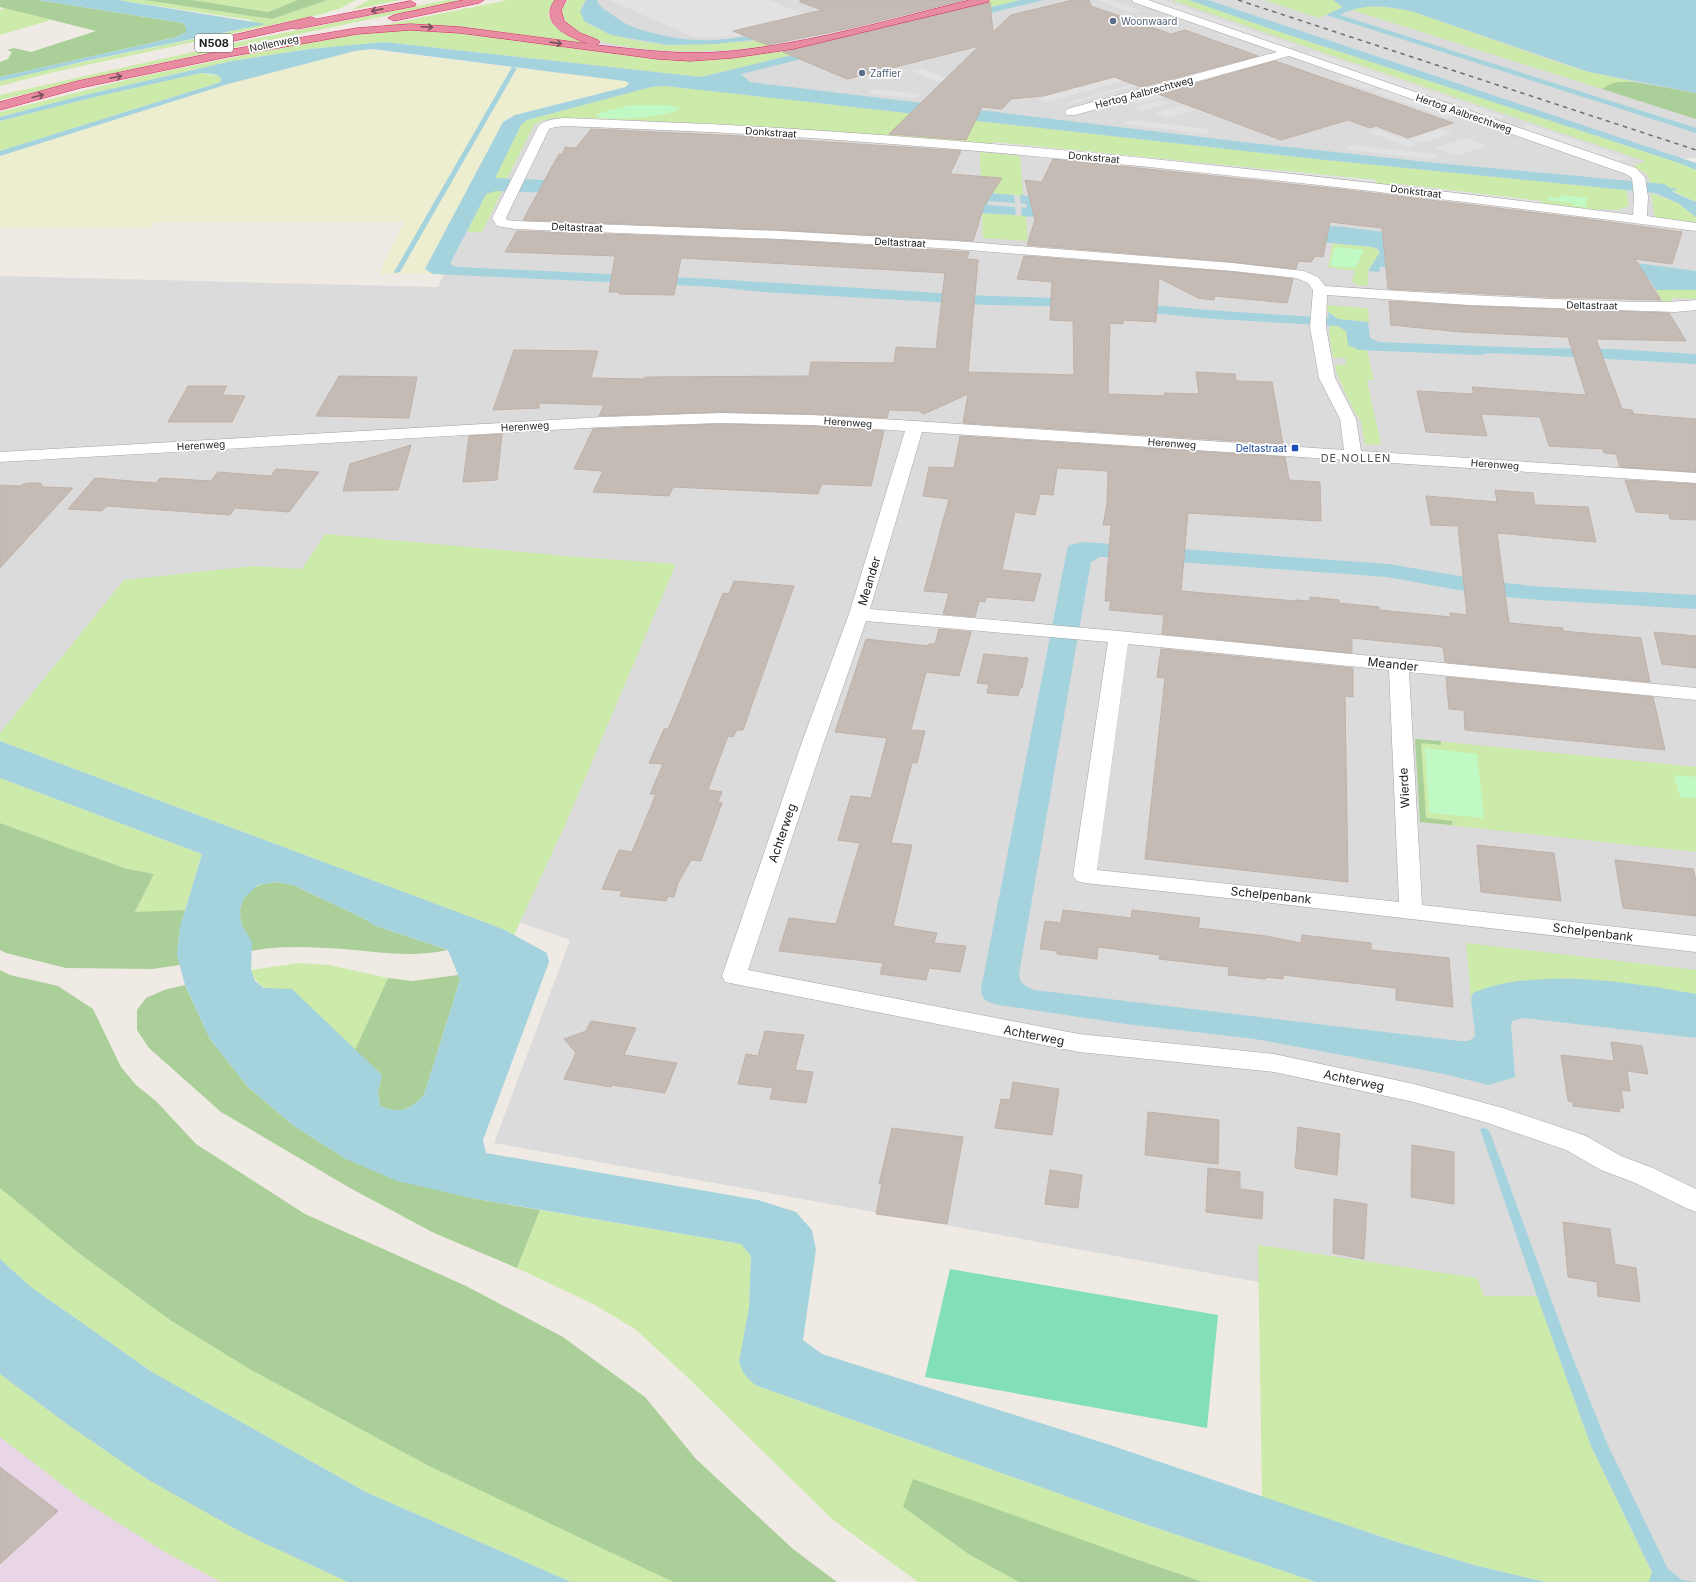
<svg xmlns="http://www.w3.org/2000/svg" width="1696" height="1582" viewBox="0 0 1696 1582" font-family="Inter,sans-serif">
<rect width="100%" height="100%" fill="#efebe4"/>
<path fill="#dcdbdb" d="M571,0H1696V158L1643,161L1696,212V1582H1623L1500,1326L494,1143L570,940L0,740V276L438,287L565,8Z"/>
<path fill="#e8d6e6" d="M0,1300L492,1582H0Z"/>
<path fill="#edeed0" d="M363,49L625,81L629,83L626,87L509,117L503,122L425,269L433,274H379L404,222H154L150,228H0V156L228,84Z"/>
<g fill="#cceaaa">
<path d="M118,0H144L272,19L328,0H356L341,8L319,15L54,72L0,86V81L35,72L247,28L252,20Z"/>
<path d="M192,0H298L268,12Z"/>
<path d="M369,0H401L351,10Z"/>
<path d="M447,0H462L141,67L0,100V95L229,44Z"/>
<path d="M508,0H554L548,14C553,33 582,39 598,46L384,25Z"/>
<path d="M568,0H586L582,5L584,21C648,60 723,39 793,40C780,43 767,46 754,48C710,53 584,59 560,13L562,8Z"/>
<path d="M993,0H1020L701,77L384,42L309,49L232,61L76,97L0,117V112L142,76L343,35L398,29L438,30L603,52L733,58L782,51Z"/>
<path d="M1172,0H1189L1271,29L1679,163L1696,170V202L1671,190L1676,191V188H1670L1664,184L1651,183L1646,173L1632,167L1645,161L1321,52Z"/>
<path d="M1264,0H1333L1343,7L1319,18Z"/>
<path d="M1364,6L1384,7L1411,11L1565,65L1589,72L1635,82H1617L1602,89L1352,10Z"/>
<path d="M5,8L51,20L0,35V10Z"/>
<path d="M201,73L219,76L221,78V82L0,151V121L95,97Z"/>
<path d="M665,86L1326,160L1626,190L1629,206L1618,210L1598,209L1597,211L1541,203V201L1391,183L1390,185L1375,183V180L993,142L991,145L753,128L754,126L588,118H554L541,121L534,125L507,179L495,178L521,125L527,120L651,87Z"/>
<path d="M980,152L1020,156L1023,196L981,192Z"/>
<path d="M492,191H502L482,232H467L486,194Z"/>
<path d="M1651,193L1678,203L1696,217V224L1693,222L1655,218Z"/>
<path d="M982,213L1026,216L1028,241L983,238Z"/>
<path d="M1333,243L1372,247L1380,252L1368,271V286L1357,285L1352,281L1355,271L1328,267Z"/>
<path d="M1656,290H1696V299L1671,298L1673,302L1664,303Z"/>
<path d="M1327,305L1368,308L1369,322L1338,319L1328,312Z"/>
<path d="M1330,325L1338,326L1346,331L1350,346L1359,350H1367L1374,380H1367L1381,445L1365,444L1361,422L1352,407L1336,372L1335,365H1346L1345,358H1333L1329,334Z"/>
<path d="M325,534L578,557L676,564L566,823L514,935L503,929L0,741V733L124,580L254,566L302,569Z"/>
<path d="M1415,739L1696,767V852L1420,822Z"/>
<path d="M0,778L202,854L185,910L135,913L154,874L124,868L0,823Z"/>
<path d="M1466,943L1696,970V994L1621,983L1565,978L1473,993L1471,1000Z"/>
<path d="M299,963L329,965L388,978L355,1050L292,990C272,989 259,993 251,970Z"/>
<path d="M0,1188L76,1251L170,1320L251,1370L429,1466L674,1582H571L366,1492L152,1372L31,1287L0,1259Z"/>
<path d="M540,1210L741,1244L751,1256L749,1307L755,1385L1133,1520L1316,1582H1203L1130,1557L903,1507L970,1555L1019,1582H918L832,1519L684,1374L635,1329L593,1304L517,1268Z"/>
<path d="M1258,1245L1477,1278L1484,1296H1537L1591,1446L1652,1573L1649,1582H1545L1474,1565L1394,1541L1262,1497Z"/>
<path d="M0,1374L67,1424L147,1479L243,1533L348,1582H221L163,1551L82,1500L0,1437Z"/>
</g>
<g fill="#abcf99">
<path d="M0,0H38L177,22L183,23L186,27V32L177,37L0,77V62L8,59L12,52L7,50L14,48L31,52L96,31L0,7Z"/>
<path d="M144,0H192L268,12L298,0H328L272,19Z"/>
<path d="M1617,82H1635L1696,93V119L1602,89L1608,85Z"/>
<path d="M1415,739L1441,741V745L1421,743L1426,818L1452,821L1453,825L1420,822Z"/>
<path d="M0,823L124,868L154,874L135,912L185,910C180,927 175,947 180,965L152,969L66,968L6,953L0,950Z"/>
<path d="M276,882L293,885L361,917L376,926L448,950C413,958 378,952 343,949C313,947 281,945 251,951C252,935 244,935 241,922C237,907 244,893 258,886C263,883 271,883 276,882Z"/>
<path d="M0,970L10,975L58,986L93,1009L121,1067L136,1085L156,1101L196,1144L305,1214L466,1286L563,1337L645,1397L696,1459L793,1549L837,1582H674L652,1572L429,1466L251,1370L170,1320L76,1251L0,1188Z"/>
<path d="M458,975L460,980L424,1095C408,1111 402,1114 380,1106L378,1092L382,1075L355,1050L388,978L413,981Z"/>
<path d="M185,985L210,1039L248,1087L294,1126L346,1159L471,1198L540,1210L517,1268L434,1233L350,1188L221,1112L149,1048L137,1030V1010L146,998L164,990Z"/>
<path d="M913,1479L1130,1557L1203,1582H1019L970,1555L903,1507Z"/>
</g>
<g fill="#c1f9c4">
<path d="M630,105H667L679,108C672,117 610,121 598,117L596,115L602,112Z"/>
<path d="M1560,195L1587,198L1586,207L1573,206V203L1547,200V197L1559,198Z"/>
<path d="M1335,247L1364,250L1356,268L1330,266Z"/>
<path d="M1425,748L1477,754L1484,818L1429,813Z"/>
<path d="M1674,775L1696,777V798L1680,797Z"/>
</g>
<path fill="#82dfb7" d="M950,1269L1218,1315L1207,1428L925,1377Z"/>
<g fill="#e2e2e2">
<path d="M609,0H769L815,18L739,36L696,38Z"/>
<path d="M1097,0H1110L1142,11L1133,13Z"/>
<path d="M1147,0H1163L1297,46L1288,48Z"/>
<path d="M1315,52L1507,117L1498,120L1306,54Z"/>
<path d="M921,68L978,91L969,94L911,71Z"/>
<path d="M1143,70L1152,73L1046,102L1037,99Z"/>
<path d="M1346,77L1377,87L1368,90L1337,79Z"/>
<path d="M1154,78L1158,80L1070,104L1066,103Z"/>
<path d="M873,89L920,94L915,99L868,93Z"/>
<path d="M1383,89L1457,115L1448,118L1374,92Z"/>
<path d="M1158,93L1166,96L1138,104L1128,101Z"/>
<path d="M1162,100L1170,103L1142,111L1134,107Z"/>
<path d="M1182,105L1195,110L1167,118L1155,113Z"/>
<path d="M1129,120L1210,129L1207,134L1125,124Z"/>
<path d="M1528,124L1628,158L1618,161L1518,127Z"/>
<path d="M1377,129L1418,144L1409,147L1368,132Z"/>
<path d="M1441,129L1453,134L1422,143L1410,139Z"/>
<path d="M1466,138L1487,146L1456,156L1435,148Z"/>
<path d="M993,142L1376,180L1375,183L991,145Z"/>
<path d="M1348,145L1436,154L1435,159L1347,150Z"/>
<path d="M1391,183L1541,201V203L1390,185Z"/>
</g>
<g fill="#a5d3dd" fill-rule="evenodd">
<path d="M38,0H118L266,24L90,60L0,81V77L177,37L186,32V27L183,23L177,22Z"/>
<path d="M586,0H597C599,8 608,11 614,16C625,25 639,30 653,33C712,49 755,35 812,22C845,15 877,7 910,0L762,39L715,44L668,45L611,35L584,21L580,11Z"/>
<path d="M1020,0H1044L741,74L750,82L1251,143L1436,163L1664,184L1670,188H1676V191L1672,190L1673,192L1696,202V217L1678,203L1655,193L1326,160L665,86L651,87L527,120L521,125L495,178L543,180L545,179L552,165C706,172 860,183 1014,195L1015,203L989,201L987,205L1015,207L1016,215L674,197L496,191L486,194L451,262V265L458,267L712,279L988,296L1092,299L1208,310L1329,318L1328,312L1338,319L1368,322L1370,338L1379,342L1535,348L1613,349L1696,354V364L1554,356L1490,353L1480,355L1359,350L1348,345L1346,331L1338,326L1215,319L1087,307L989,305L762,292L715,287L433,274L425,269L503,122L515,115L626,87L629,83L625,81L372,49L355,51L228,84L0,156V151L221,82V78C217,73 207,74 201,73L95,97L0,121V117L76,97L232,61L309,49L384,42L701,77Z"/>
<path d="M1189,0H1208L1696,163V170L1679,163L1271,29Z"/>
<path d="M1333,0H1696V93L1589,72L1411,11C1385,6 1364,3 1340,15L1696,128V133L1326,15L1343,7Z"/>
<path d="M1020,195L1275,219L1544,251L1696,271V290H1656L1649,279L1380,267L1379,272L1368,271L1380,252L1378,249L1372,247L1188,229L1022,216L1021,207L1026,208L1027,204H1021Z"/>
<path d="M1085,542L1389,564L1494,582L1546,587L1696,595V609L1540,600L1485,595L1387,577L1109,557H1100L1091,562L1019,974C1020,984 1025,986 1034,990L1460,1041H1467L1474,1038L1475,1033L1471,1000L1473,993C1531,967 1634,982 1696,994V1038L1524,1018L1512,1021L1511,1025L1515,1077L1489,1085L1439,1073L1255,1039L1126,1024L999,1005C989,1003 981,1001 981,989L1067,550L1069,545Z"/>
<path d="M0,741L503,929L547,953L549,962L483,1140L486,1153L758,1200L796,1212L812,1230L816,1250L803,1340L822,1354L1107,1444L1394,1541L1474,1565L1545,1582H1316L1133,1520L755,1385L744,1374L739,1362L749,1307L751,1256L741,1244L471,1198L397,1181L346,1159L294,1126L248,1087L210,1039L185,985L177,955L180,927L202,854L0,778ZM276,882L293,885L361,917L376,926L448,950L460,980L424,1095C408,1111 402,1114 380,1106L378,1092L382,1075L292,989L264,988L255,981L251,970L252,942L241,924L240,909L244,898L258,885Z"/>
<path d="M1484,1128L1488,1129L1491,1135L1569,1348L1607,1443L1668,1569L1682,1580L1696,1582H1649L1652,1572L1591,1446L1537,1296L1482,1135L1480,1129Z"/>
<path d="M0,1259L31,1287L152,1372L366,1492L571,1582H348L243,1533L147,1479L67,1424L0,1374Z"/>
</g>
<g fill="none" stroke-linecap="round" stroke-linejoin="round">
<path fill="#a5d3dd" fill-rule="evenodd" d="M512,67L517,68L400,272L395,273L394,272Z"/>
</g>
<g fill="#c4bbb4" stroke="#c1b1a7">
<path d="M800,0H964L851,28L767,45L733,31L822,10L800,2Z"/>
<path d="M1073,0H1089L1091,6L1171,34L1185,30L1258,56L1141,87L1114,77L1043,96L1011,99L1002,109L982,107L966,140L889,134L979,46L847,79L783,52L990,2L993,32L1011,15Z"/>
<path d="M1275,61L1399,104L1453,123L1408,138L1376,126L1370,128L1348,120L1281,140L1158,94Z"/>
<path d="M591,129L741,136L961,151L950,174L1002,178L984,206L973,241L780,230L523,220L559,154H563L565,147L576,148Z"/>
<path d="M1053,159L1347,190L1580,218L1682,232L1672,264L1635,259L1661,300L1549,297L1388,289L1382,228L1330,222L1323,257L1315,256L1311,262L1298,261L1296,269L1233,262L1027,245L1035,220L1025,180L1042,182Z"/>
<path d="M517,231L780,240L969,252L967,259L978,260L968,372L1074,375L1073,321L1050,320L1052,282L1017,279L1024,256L1233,272L1293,279L1287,303L1215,296L1214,300L1198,298L1159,278L1156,322L1123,320V324L1110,323L1108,394L1165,396L1164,393L1199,394L1196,372L1235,374L1236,381L1272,382L1283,444L963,423L968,394L924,414L919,411L889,410L887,418L812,414L721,412L599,416L604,405L539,403V408L493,410L514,350L598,351L591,378L644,379L645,377L809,376L811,362L894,363L896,347L936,349L945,273L681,258L674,295L619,294V292H609L615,256L505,252Z"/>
<path d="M1389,301L1468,306L1669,313L1686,341L1596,339L1622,409L1632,410L1634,414L1696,419V472L1620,467L1616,454L1604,453L1603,449L1549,446L1540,417L1481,414L1487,436L1426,432L1417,391L1474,394L1472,387L1586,395L1568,337L1461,332L1391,325Z"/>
<path d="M339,376L417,377L409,418L316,416Z"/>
<path d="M188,386H227L222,395L245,396L232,422H168Z"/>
<path d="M721,424L812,426L884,431L871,486L822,484L818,494L673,487L669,496L593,492L603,471L574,469L593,429Z"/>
<path d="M502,434L497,480L463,482L469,436Z"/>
<path d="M960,436L1285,457L1289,480L1320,482L1321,521L1188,513L1181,591L1296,601V600L1310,601V597L1339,600V603L1379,607V610L1451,617L1450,613L1467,615L1458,526L1431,525L1426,496L1497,502L1495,490L1533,493L1535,505L1588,507L1596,542L1497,533L1509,623L1563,628V631L1641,638L1650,682L1445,662L1443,647L1352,638V653L1162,634L1164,615L1109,610L1111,601H1105L1111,525H1103L1107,504L1108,471L1057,468L1053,495L1040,494L1035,515L1015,512L1002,570L1041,574L1034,601L986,597L985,602L979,601L975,617L943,614L949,593L924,591L949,499L923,496L929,467L954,468Z"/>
<path d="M411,445L398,490L343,491L350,464Z"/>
<path d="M276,469L319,472L289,512L235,508L230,515L107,506L102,511L68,509L95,478L156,483L160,478L211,481L218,472L271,476Z"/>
<path d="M1625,480L1696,484V520L1670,519L1669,514L1636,512Z"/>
<path d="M27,483H40L43,487L73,488L0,568V485L19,486Z"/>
<path d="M734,581L794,586L743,730H737L733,737L728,736L708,790L722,792L718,802L722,803L701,861L691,860L678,883L674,897L668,896L666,901L620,896L622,891L602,889L619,850L632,852L656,794H650L663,764L649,763L664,729H668L678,706L723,593L729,594Z"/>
<path d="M939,629L971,632L959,676L926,672L911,730L925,731L917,763H912L891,843L912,845L893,926L937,933L934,943L966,946L960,972L929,968L926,980L880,974L883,963L779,951L789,918L836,924L860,843L838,840L851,796L871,798L887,738L835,732L866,639L928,646L929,644H935Z"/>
<path d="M1654,632L1696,636V668L1662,664Z"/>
<path d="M1161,649L1353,668V697L1345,696L1348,882L1145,859L1165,678L1157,677Z"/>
<path d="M984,654L1028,658L1022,688H1020L1018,696L987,693L989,684L977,683Z"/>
<path d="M1446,677L1653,697L1665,750L1465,730L1464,710L1449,709Z"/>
<path d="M1477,845L1554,853L1561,901L1481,892Z"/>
<path d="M1615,860L1693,869L1696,880V916L1623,908Z"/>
<path d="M1063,910L1131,918L1132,910L1200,918L1198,928L1266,936L1301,943L1302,935L1371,943V950L1449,958L1453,1007L1396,1000V988L1283,975V979L1266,977V979L1228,975L1229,967L1159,959L1160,955L1098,947L1097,959L1057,954V951L1040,949L1045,921L1061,923Z"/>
<path d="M591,1021L636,1028L624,1055L677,1063L665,1093L612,1085L611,1087L564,1079L576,1053L564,1039L586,1031Z"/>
<path d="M765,1031L804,1035L795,1070L813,1072L806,1103L770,1099L773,1088L738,1084L746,1054L758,1056Z"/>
<path d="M1611,1042L1642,1046L1648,1074L1627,1071L1630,1091L1621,1090L1624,1108H1619L1620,1112L1573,1106V1102L1568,1101L1561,1055L1614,1061Z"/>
<path d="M1013,1082L1059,1089L1052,1135L995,1128L1001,1099L1010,1100Z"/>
<path d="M1148,1112L1219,1120L1218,1164L1145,1155Z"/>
<path d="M1298,1127L1340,1134L1337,1175L1295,1168Z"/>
<path d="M892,1128L963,1137L947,1224L876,1214L882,1184H879Z"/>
<path d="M1412,1145L1454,1152V1204L1411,1197Z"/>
<path d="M1208,1168L1240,1172V1189L1263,1192L1262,1219L1206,1212Z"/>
<path d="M1050,1170L1082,1175L1078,1208L1045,1204Z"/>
<path d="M1334,1199L1367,1204L1364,1259L1333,1253Z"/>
<path d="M1563,1222L1610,1229L1615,1264L1636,1268L1640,1302L1598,1296L1597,1282L1568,1277Z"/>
<path d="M0,1467L58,1511L0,1564Z"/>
</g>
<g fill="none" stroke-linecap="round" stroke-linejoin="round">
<defs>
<path id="minor" d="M1132,0H1148L1636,168L1645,177L1648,197L1647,216L1696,223V231C1387,191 1076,155 765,135C698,131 632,129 565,126L555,127L549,129L506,218L507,220L515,221L780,231L956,241L1233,263L1304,271L1318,277L1325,286C1410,292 1495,297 1581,300C1619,301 1658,304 1696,300V310L1675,312L1468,305L1327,295L1326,327L1335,378L1356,419L1361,451L1696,473V483L922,432L870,609L1119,631L1696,688V700L1409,672L1422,905L1696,936V952L1246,900L1085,883L1077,881L1073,876L1108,642L866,621L824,742L748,970L1079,1034L1274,1054L1414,1084L1503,1108L1586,1136L1621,1156L1653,1168L1696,1189V1212L1686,1208L1633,1182L1601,1170L1566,1150L1488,1123L1414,1102L1274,1072L1079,1052L725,982L722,976L802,742L849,614L905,431L812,425L721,423L603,427L0,462V452L603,417L721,413L812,415L915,421L1344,450L1340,419L1319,378L1310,327L1313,290L1308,283L1296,278L1233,271L956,249L780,239L515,229L497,226L492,218L538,127C544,119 556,119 565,118C631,121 698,123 764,127C1055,145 1345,178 1633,215L1634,197L1632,178L1626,174L1289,56L1075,115H1067L1065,112L1067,109L1277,52L1133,2ZM1128,644L1389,670L1399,902L1097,870Z"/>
<g id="highway">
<path d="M464,0H484L479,3L394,21L388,18L394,15Z"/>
<path d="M555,0H566L561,10L564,21L580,33L598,40L600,42L596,45C641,50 686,56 732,51C811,43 893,19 970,0H989L988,2L793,49L732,58L690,61L658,59L460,33L410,30L357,34L227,57L80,88L0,110V102L78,81L222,51L357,28L410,24L460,27L589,44C571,38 537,24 555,0Z"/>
<path d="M411,1L416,4L415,6L297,29L293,28L229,42L225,41L223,39L225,37L311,17L316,19Z"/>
</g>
</defs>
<use href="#minor" stroke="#a5a5a5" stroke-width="1"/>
<use href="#highway" stroke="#db246a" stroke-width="1"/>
<use href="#minor" fill="#fff" fill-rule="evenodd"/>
<use href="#highway" fill="#e78ca1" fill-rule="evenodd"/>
<path stroke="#6c6c6c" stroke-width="1.5" stroke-dasharray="4.5 4.5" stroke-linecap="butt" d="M1238,0L1696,150"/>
</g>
<defs><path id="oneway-shaft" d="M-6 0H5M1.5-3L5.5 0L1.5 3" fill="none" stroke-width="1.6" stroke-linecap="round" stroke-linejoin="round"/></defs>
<g stroke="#785059">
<use href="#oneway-shaft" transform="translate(377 10) rotate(169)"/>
<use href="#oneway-shaft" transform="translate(427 27) rotate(2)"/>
<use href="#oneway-shaft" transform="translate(556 43) rotate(8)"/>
<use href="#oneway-shaft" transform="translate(116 77) rotate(-12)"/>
<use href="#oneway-shaft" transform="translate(38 96) rotate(-15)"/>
</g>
<g fill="#5c6f8a" stroke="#fff" stroke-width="1.5">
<circle cx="1113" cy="21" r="4"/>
<circle cx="862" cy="73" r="4"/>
</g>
<rect fill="#1a4fb4" stroke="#fff" stroke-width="1.5" x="1291" y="444" width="8" height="8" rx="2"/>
<g text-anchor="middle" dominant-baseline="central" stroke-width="3.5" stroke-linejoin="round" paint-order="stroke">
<g font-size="10" fill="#4e5e75" stroke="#fff" text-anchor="start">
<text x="1121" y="21">Woonwaard</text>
<text x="870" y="73">Zaffier</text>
</g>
<g font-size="10" fill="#1e1e1e" stroke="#fff">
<text transform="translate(274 43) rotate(-12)">Nollenweg</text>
<text transform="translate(1144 92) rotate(-15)">Hertog Aalbrechtweg</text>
<text transform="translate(1464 113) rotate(19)">Hertog Aalbrechtweg</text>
<text transform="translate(771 132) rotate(4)">Donkstraat</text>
<text transform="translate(1094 157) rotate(5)">Donkstraat</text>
<text transform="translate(1416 191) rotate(7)">Donkstraat</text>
<text transform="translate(577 227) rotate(2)">Deltastraat</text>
<text transform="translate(900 242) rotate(3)">Deltastraat</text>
<text transform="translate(1592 305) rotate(1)">Deltastraat</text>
<text transform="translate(848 422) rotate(4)">Herenweg</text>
<text transform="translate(525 426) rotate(-3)">Herenweg</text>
<text transform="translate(1172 443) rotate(4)">Herenweg</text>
<text transform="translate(201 445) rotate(-3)">Herenweg</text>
<text transform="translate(1495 464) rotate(4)">Herenweg</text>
</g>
<g font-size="10" fill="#164399" stroke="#fff" text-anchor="end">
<text x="1287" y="448">Deltastraat</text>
</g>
<rect fill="#fff" stroke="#626262" stroke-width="1" x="195" y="34" width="38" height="18" rx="3"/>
<g font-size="11" font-weight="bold" fill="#1e1e1e">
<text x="214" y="43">N508</text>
</g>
<g font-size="11" letter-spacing="1" fill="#515151" stroke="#fff">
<text x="1356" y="458">DE NOLLEN</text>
</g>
<g font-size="12" fill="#1e1e1e" stroke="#fff">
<text transform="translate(869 581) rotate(-73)">Meander</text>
<text transform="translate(1393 664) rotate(6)">Meander</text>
<text transform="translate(1404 788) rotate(-93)">Wierde</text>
<text transform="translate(782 833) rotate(-71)">Achterweg</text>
<text transform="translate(1271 895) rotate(6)">Schelpenbank</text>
<text transform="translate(1593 932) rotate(7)">Schelpenbank</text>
<text transform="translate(1034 1035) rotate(11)">Achterweg</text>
<text transform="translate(1354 1080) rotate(12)">Achterweg</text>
</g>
</g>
</svg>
